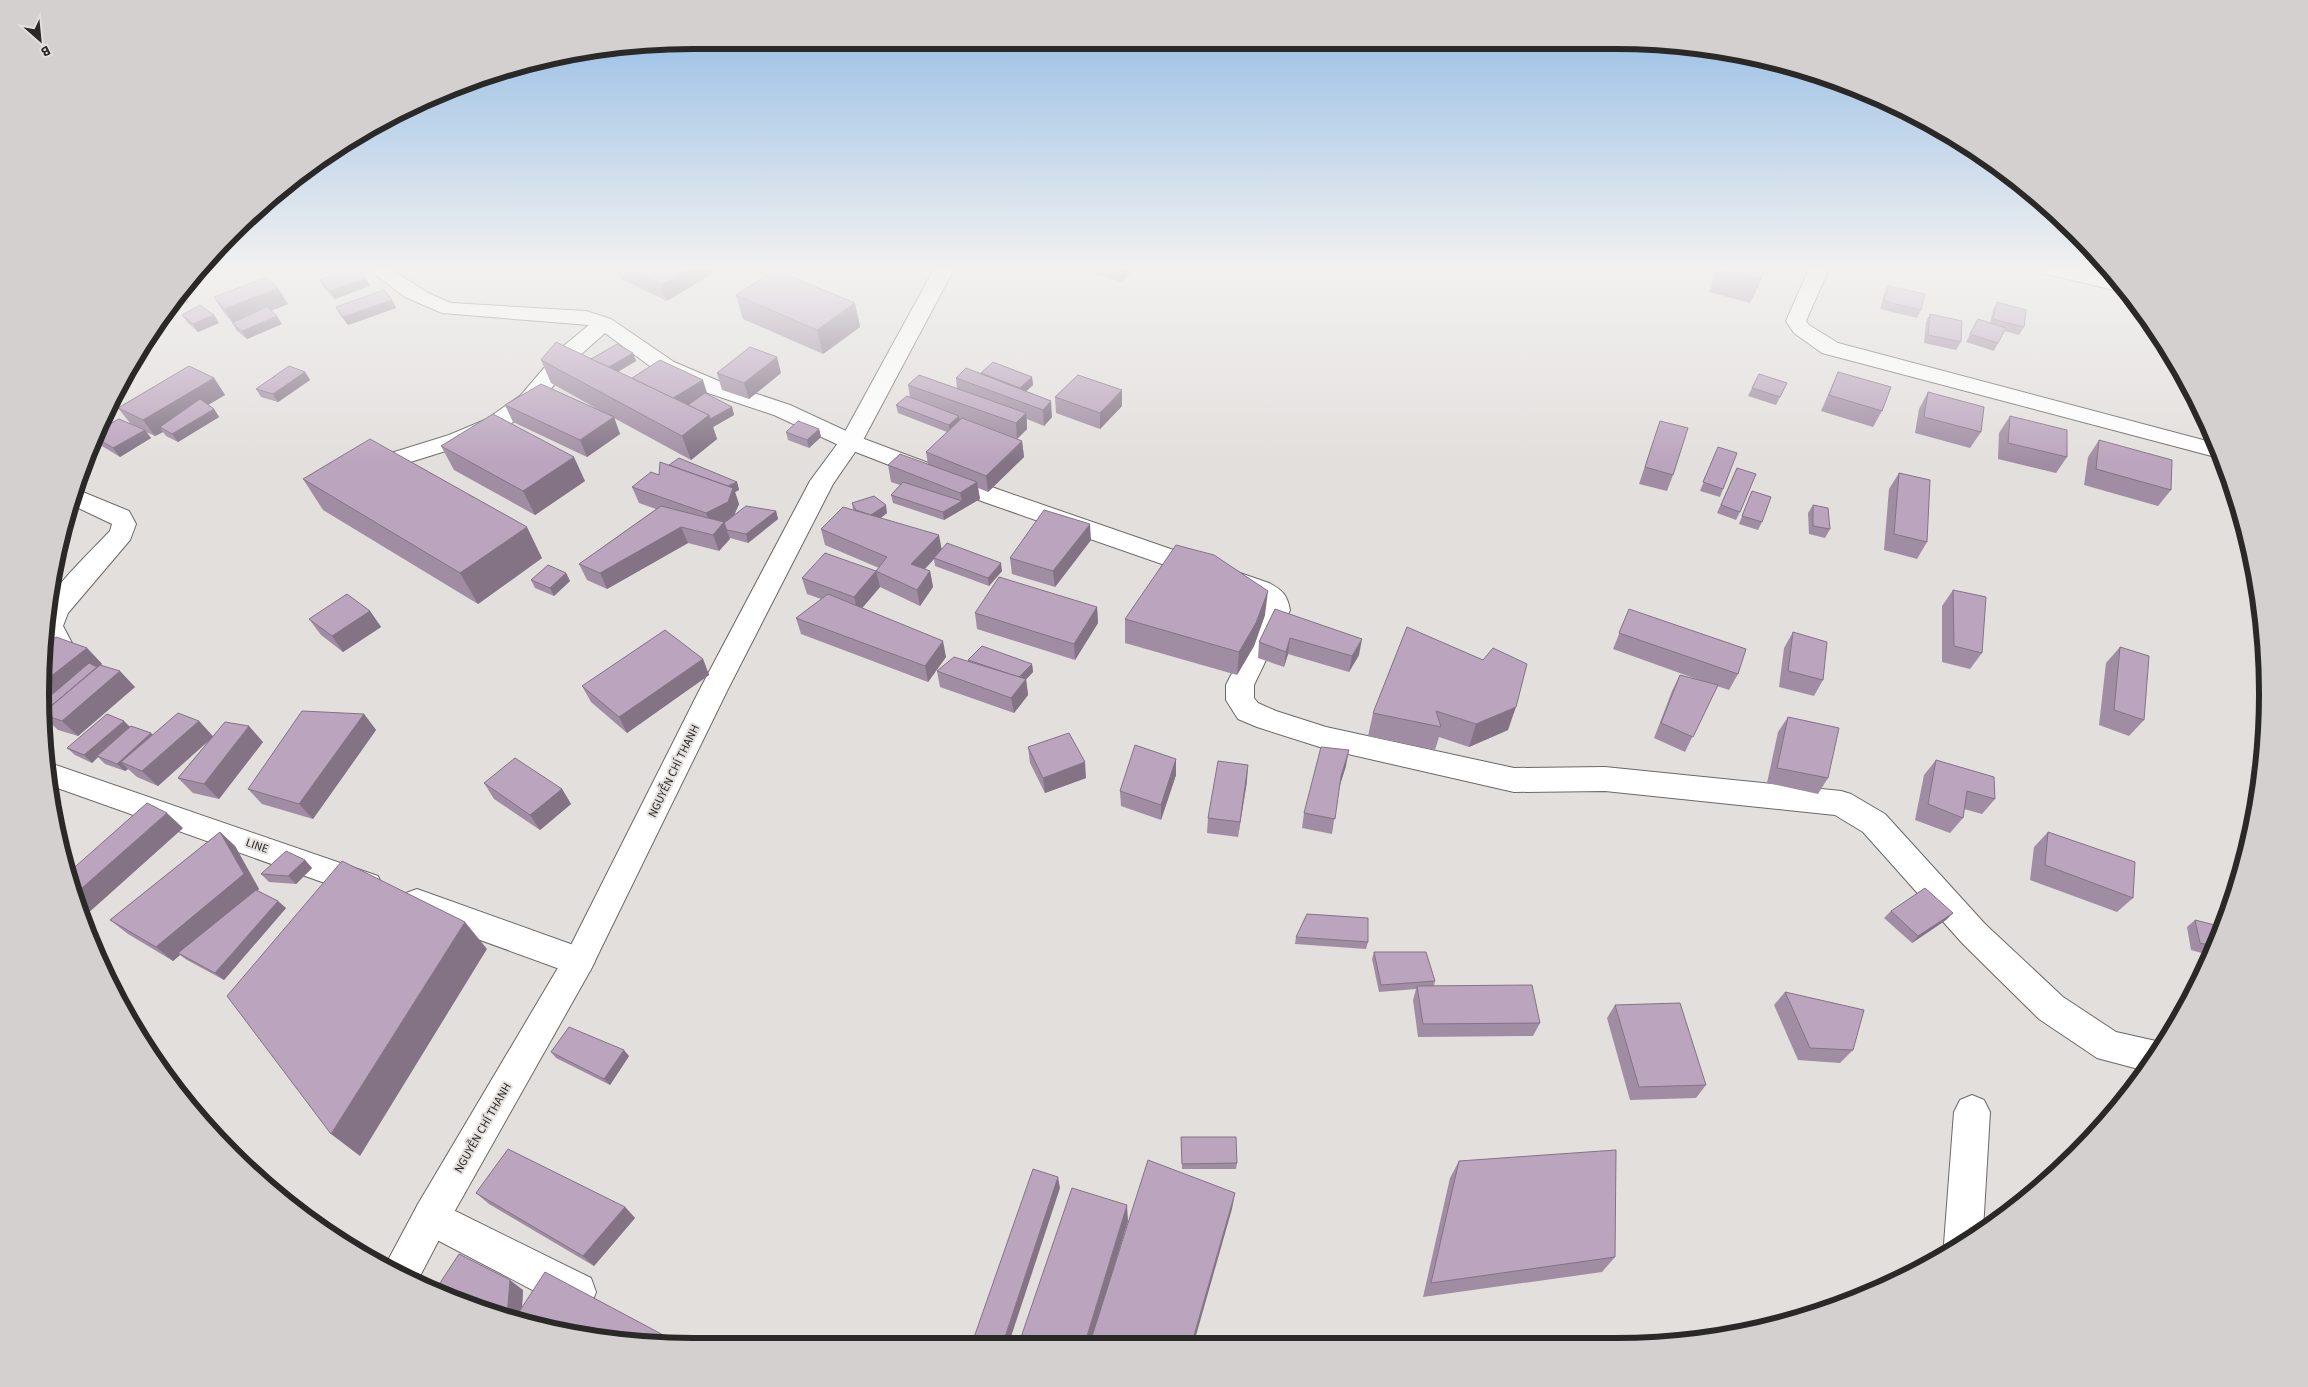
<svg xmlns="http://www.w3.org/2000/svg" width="2308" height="1387" viewBox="0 0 2308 1387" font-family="'Source Sans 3',sans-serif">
<rect width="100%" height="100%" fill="#e3dfdd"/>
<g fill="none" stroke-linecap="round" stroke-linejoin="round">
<defs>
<g id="minor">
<path d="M368,269H391L428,293L451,303L586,311L611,319L674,362L721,382L790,405L859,437L1000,490L1269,583C1282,590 1287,594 1290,610L1254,685V698L1258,703L1276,711L1326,727L1514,768L1605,767L1841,791L1851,794L1885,814L1985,924L2063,997L2116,1032L2165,1043L2158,1057L2146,1071L2097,1058L2039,1019L1963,944L1863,832L1835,815L1605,791L1514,792L1326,749L1257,727L1238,719L1226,700V685L1264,610L1263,603L1251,595L984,502L843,447L774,415L705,392L658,372L605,333L577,358L537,405L503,429L465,445L375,473L367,476L359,473L355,468L359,463L449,435L487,419L521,395L561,348L589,325L442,313L405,297Z"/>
<path d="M1809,269H1829L1806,321L1809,325L1838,343L2218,444L2223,459L1822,353L1794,333L1786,321Z"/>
<path d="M2040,269H2076L2115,278L2126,291L2122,292L2043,273Z"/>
<path d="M73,488L129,511L136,524L130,540L68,613L63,626L73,645C65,660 59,672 42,677L43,651L47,645C43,634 43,618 46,606C51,589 95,547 110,531L112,524L70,504Z"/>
<path d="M47,762L378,876L382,885L378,894L367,898L49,785Z"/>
<path d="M417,889L590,951L595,961L590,971L579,976L406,913L401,903L406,893Z"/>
<path d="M1972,1095L1984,1100L1990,1112L1983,1230L1948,1254L1944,1244L1954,1112L1960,1100Z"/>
<path d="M431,1199L591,1278L596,1292L591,1306L577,1311L563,1306L418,1230L413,1217L418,1204Z"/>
</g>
<path id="secondary" d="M934,269H954L862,442L833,484L728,689L590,971L444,1230L418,1280L386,1264L418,1204L568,951L700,689L810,481L841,439Z"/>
</defs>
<use href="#minor" stroke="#6b6866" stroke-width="2"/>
<use href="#secondary" stroke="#6b6866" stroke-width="2"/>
<use href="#minor" fill="#fff" fill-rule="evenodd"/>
<use href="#secondary" fill="#fff" fill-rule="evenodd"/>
</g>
<g fill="#a18da3">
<path d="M617,269H714L715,272L667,301L621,279Z"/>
<path d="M1079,269H1134L1121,282Z"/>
<path d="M1717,269H1766L1750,303L1709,292Z"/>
<path d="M320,280L370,286L335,299L324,288Z"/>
<path d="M1888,286L1921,310L1917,318L1880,309L1884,294Z"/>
<path d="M736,295L855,303L860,327L823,354L743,319Z"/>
<path d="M214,297L288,304L271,311L282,324L247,339L237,331L232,322L224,313Z"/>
<path d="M392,300L396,308L348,325L340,315L336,307Z"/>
<path d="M1997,302L2024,327L2019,335L2004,331L1994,351L1966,342L1978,319L1990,323L1993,310Z"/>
<path d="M1930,314L1961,342L1956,350L1924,343L1926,322Z"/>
<path d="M182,315H214L219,323L198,332L188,323Z"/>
<path d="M633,353L636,361L618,372L632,378L707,394L732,407L734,415L713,427L717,439L691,460L614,418L620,434L587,457L513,422L505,405L608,415L551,383L541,360L591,359Z"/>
<path d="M305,372L310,380L278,402L261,397L256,389Z"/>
<path d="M1838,372L1882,411L1873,427L1821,411L1831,388Z"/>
<path d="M717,373H781L749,399L722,390Z"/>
<path d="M981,373L1032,377L1033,385L1026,391L1052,417L1044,426L1027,419V429L1017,439L1022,441L1024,457L988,492L978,488L980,499L944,520L893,503L891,495L900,485L891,482L888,465L928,464L926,452L947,432L898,413L896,405L910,397L908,385L957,388L956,378L981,374Z"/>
<path d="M214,378L225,395L208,405L214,409L219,417L178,442L166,436L163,432L155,436L146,432L151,438L120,457L97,443L96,441L102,428L130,423L118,408Z"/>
<path d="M1787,383L1776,405L1748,396L1752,388Z"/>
<path d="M1928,392L1981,432L1970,448L1915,433L1919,409Z"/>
<path d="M1055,397L1122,406L1100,429L1056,413Z"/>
<path d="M2197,404L2205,420L2197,417Z"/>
<path d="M2010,416L2067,457L2056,473L1998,459L1999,433Z"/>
<path d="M1660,421L1673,475L1667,491L1639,484Z"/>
<path d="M819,429L821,437L809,448L788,440L786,432Z"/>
<path d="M2099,440L2171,490L2158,506L2084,485L2088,457Z"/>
<path d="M441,446L585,481L535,515L454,470Z"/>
<path d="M1718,447L1723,489L1720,497L1700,491Z"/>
<path d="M669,465L737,482L739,490L735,492L739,504L734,515L776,511L778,519L748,543L730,538L719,551L688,543L607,589L587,580L579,564L656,509L639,503L632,487L659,475Z"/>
<path d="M1737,468L1740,512L1736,520L1717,513Z"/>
<path d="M1899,473L1927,542L1917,559L1884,550L1889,489Z"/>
<path d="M303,479L542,558L478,604L323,510Z"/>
<path d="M1752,491L1762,522L1758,530L1739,524Z"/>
<path d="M852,503L887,513L881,518L942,549L1002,571L989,586L935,566L934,559L925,569L930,571L933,587L920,606L880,587L862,608L946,657L928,682L801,634L796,618L821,599L807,594L802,578L876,571L879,568L825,545L821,529L853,510Z"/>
<path d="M1813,505L1830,529L1825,538L1809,534L1808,513Z"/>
<path d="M2241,519L2245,533L2241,532Z"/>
<path d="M1091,540L1055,587L1012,574L1010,558Z"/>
<path d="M566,573L570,581L554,596L535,588L531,580Z"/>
<path d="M1953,590L1982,653L1970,669L1942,662V606Z"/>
<path d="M1097,607L1098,623L1075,660L977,629L975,613Z"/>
<path d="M1275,609L1359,655L1349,672L1288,654L1284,667L1258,658L1259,642Z"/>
<path d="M1629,609L1738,674L1729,690L1717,686L1685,752L1654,738L1672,691L1680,675L1702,681L1613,649Z"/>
<path d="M370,611L381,627L343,652L321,635L309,619Z"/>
<path d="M1265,615L1254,646L1237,675L1125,643V619Z"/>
<path d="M1407,627L1508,730L1469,747L1439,737L1435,750L1368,736L1373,713Z"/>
<path d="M1793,632L1823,680L1814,696L1779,687L1784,648Z"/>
<path d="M2120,647L2144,720L2129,736L2099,725L2106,663Z"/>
<path d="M87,648L102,664L101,665L135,687L78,736L58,730L42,715L40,694Z"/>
<path d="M703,659L709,675L627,733L591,702L582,686Z"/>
<path d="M968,660L1032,664L1033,672L1026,679L1028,695L1014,713L940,687L937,671L968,661Z"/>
<path d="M364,714L376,730L313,819L262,804L248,789Z"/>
<path d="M1788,717L1828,778L1818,794L1767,783L1778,732Z"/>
<path d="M199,721L213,736L263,742L219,799L193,793L178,778L211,738L158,786L137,777L128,769L125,771L105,764L98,757L92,763L75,755L67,748L130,726L151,733L153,735Z"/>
<path d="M1028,747L1086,778L1045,793L1030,763Z"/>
<path d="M1176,759V775L1161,820L1121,806L1120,791Z"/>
<path d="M1936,760L1995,799L1982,814L1964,809L1963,818L1950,833L1915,820L1924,775Z"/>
<path d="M1346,766L1339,787L1332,834L1302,828L1304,813Z"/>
<path d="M1247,781L1238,837L1207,833L1208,818Z"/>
<path d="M484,783L562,789L571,804L540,830L494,799Z"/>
<path d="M183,828L87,914L77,909L67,874Z"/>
<path d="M220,832L235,846L259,889L257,890L286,908L224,980L187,960L180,955L173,961L128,934L110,920Z"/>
<path d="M2048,832L2133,898L2117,912L2030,880L2034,847Z"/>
<path d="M305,860L312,868L296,884L269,882L261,874Z"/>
<path d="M1891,911L1953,913L1946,920L1912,943L1884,918Z"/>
<path d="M2195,920L2218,944L2212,956L2191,950L2187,927Z"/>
<path d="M1296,937L1368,942L1366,949L1295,944Z"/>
<path d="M1374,952L1435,981L1434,986L1540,1023L1533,1036L1418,1037L1413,1000L1416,989L1379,992L1372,959Z"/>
<path d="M1785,992L1853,1050L1840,1063L1798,1060L1774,1005Z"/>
<path d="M1615,1005L1706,1085L1696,1098L1630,1100L1607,1018Z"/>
<path d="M551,1052L629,1056L610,1085L556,1058Z"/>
<path d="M1181,1137L1237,1163L1236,1169H1182Z"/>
<path d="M1459,1161L1615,1257L1602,1272L1423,1297L1450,1178Z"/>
<path d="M476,1193L625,1207L635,1218L594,1266L489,1204Z"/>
<path d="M523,1290L522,1309L667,1337L677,1346H650L534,1322L521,1314V1320L483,1312Z"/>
</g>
<g fill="#837385">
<path d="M688,269H714L715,272L667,301L661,285Z"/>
<path d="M1121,269H1134L1121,282Z"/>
<path d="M1764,269H1766L1750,303L1759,280Z"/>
<path d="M196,275L201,282L186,287Z"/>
<path d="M366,278L370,286L335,299L330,291Z"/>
<path d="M278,288L288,304L235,325L224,309Z"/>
<path d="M182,291L189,302L168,312L167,310Z"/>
<path d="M392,300L396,308L348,325L343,317Z"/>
<path d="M855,303L860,327L823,354L817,330Z"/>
<path d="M214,315L219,323L198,332L193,324Z"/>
<path d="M277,316L282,324L247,339L242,331Z"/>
<path d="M633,353L636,361L600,382L597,374Z"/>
<path d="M777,357L781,373L749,399L744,383Z"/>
<path d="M305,372L310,380L278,402L273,394Z"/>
<path d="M1032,377L1033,385L1021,396L1020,388Z"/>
<path d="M214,378L225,395L165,430L160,427L163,432L155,436L143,420Z"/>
<path d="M703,380L708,396L687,409L667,401Z"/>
<path d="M1122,390V406L1100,429V413Z"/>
<path d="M1051,401L1052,417L1044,426L1043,410Z"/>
<path d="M732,407L734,415L713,427L717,439L691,460L682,436L709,415Z"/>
<path d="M214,409L219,417L178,442L172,434Z"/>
<path d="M1026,413L1027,429L1017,439L1016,423Z"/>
<path d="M959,416L960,424L950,433L949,425Z"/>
<path d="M614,417L620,434L587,457L580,440Z"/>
<path d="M819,429L821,437L809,448L807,440Z"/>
<path d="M145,430L151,438L120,457L113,448Z"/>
<path d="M1022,441L1024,457L988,492L986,476Z"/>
<path d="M574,457L585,481L535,515L523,491Z"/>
<path d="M737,482L739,490L735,492L739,504L733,518L724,523L730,539L719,551L713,535L712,529L706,513L726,488Z"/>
<path d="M977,482L980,499L944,520L943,512L962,501L960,493Z"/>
<path d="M886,505L887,513L872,524L870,515Z"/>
<path d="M776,511L778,519L748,543L746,534Z"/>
<path d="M1090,524L1091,540L1055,587L1053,571Z"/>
<path d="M527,527L542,558L478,604L460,573Z"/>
<path d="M681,527L688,543L607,589L600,573Z"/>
<path d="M939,535L942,551L934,558V559L914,580L911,564Z"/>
<path d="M1001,563L1002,571L989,586L988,578Z"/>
<path d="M876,571L880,587L858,613L854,597Z"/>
<path d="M930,571L933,587L920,606L917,590Z"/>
<path d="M566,573L570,581L554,596L550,588Z"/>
<path d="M1268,591L1265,615L1254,646L1237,675L1239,652Z"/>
<path d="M1097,607L1098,623L1075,660L1074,644Z"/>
<path d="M370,611L381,627L343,652L332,636Z"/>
<path d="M1290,638L1288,654L1284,667L1286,652Z"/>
<path d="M1362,639L1359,655L1349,672L1352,656Z"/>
<path d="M943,641L946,657L928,682L925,666Z"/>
<path d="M87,648L102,664L43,711H42L40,694L41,684Z"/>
<path d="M703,659L709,675L627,733L619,717Z"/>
<path d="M1032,664L1033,672L1020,686L1019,678Z"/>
<path d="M120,671L135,687L78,736L62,721Z"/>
<path d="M1026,679L1028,695L1014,713L1011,698Z"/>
<path d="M1516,707L1508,730L1469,747L1476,724Z"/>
<path d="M364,714L376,730L313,819L299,804Z"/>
<path d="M124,721L132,729L97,756L98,757L92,763L84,755Z"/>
<path d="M199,721L213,737L158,786L142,771Z"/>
<path d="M249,726L263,742L219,799L204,784Z"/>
<path d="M151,733L158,741L121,762L128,769L125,771L117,764Z"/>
<path d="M1349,750L1346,766L1338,791L1341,776Z"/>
<path d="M1176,759V775L1161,820V805Z"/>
<path d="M1085,762L1086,778L1045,793L1043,778Z"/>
<path d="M1248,765L1247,781L1238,837L1240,822Z"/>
<path d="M562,789L571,804L540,830L530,815Z"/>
<path d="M52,813L56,816L52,819Z"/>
<path d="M167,813L183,828L87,914L75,904L73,896Z"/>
<path d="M220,832L235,846L259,889L181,954L178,953L180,955L173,961L156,947Z"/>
<path d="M305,860L312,868L296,884L288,876Z"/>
<path d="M278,901L286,908L224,980L215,973Z"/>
<path d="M1953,913L1946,920L1912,943L1918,936Z"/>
<path d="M465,922L487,949L360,1156L331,1134Z"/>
<path d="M624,1050L629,1056L610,1085L604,1079Z"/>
<path d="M1058,1177L1060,1188L1008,1346H1002Z"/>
<path d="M1235,1193L1232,1209L1193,1346H1191Z"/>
<path d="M1127,1205L1128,1221L1090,1346H1084Z"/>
<path d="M625,1207L635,1218L594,1266L583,1256Z"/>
<path d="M510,1280L523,1290L521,1320L507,1317Z"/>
<path d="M667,1337L677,1346H659Z"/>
</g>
<g fill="#bba4be" stroke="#837385">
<path d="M350,269H358L366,278L330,291L320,280Z"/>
<path d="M628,269H688L661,285Z"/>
<path d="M1720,269H1764L1759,280Z"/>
<path d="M775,270L855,303L817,330L736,295Z"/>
<path d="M267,277L278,288L224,309L214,297Z"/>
<path d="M1888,286L1925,294L1921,310L1884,301Z"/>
<path d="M384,290L392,300L343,317L336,307Z"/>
<path d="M1997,302L2026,310L2024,327L1993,319Z"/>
<path d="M200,305L214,315L193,324L182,315Z"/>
<path d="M267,307L277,316L242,331L232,323Z"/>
<path d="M1930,314L1962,321L1961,342L1928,335Z"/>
<path d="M1978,319L2006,328L1998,343L1970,334Z"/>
<path d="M556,342L709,415L682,436L541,360Z"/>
<path d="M617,344L633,353L609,367L591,359Z"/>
<path d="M750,347L777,357L744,383L717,373Z"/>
<path d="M660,360L703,380L673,398L632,378Z"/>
<path d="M993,362L1032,377L1020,388L981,373Z"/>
<path d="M189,366L214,378L143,420L118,408Z"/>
<path d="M289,366L305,372L273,394L256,389Z"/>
<path d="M966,368L1051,401L1043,410L956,378Z"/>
<path d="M1838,372L1891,387L1882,411L1829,395Z"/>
<path d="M1759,374L1787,383L1780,397L1752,388Z"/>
<path d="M919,375L1026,413L1016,423L908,385Z"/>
<path d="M1078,375L1122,390L1100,413L1055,397Z"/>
<path d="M541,384L614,417L580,440L505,405Z"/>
<path d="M1928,392L1984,407L1981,432L1924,417Z"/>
<path d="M705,393L732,407L710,419L709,415L688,405Z"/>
<path d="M907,396L959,416L949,425L896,405Z"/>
<path d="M200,399L214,409L172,434L160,427Z"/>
<path d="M493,414L574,457L523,491L441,446Z"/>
<path d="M2010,416L2067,430V457L2008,443Z"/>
<path d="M962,418L1022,441L986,476L926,452Z"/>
<path d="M119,419L145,430L113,448L97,438L102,428Z"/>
<path d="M798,421L819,429L807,440L786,432Z"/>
<path d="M1660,421L1688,428L1673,475L1645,467Z"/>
<path d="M370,439L527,527L460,573L303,479Z"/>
<path d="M2099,440L2172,460L2171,490L2096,469Z"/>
<path d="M1718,447L1737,453L1723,489L1703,482Z"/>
<path d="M900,454L977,482L960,493L888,465Z"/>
<path d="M679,458L737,482L728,486L669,465Z"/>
<path d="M660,462L733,488L728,502L706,513L632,487L651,472L659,475Z"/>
<path d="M1737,468L1756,474L1740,512L1721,505Z"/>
<path d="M1899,473L1930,480L1927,542L1894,534Z"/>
<path d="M903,482L962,501L943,512L891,495Z"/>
<path d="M1752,491L1771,497L1762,522L1742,516Z"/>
<path d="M874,496L886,505L871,515L856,510L852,503Z"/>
<path d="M1813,505L1828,508L1830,529L1813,526Z"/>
<path d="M661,506L724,522L713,535L681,527L600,573L579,564Z"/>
<path d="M746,506L776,511L746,534L727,530L724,523Z"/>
<path d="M843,507L939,535L911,564L930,571L917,590L876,571L854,597L802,578L825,553L876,571L887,557L821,529Z"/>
<path d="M1044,510L1090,524L1053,571L1010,558Z"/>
<path d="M947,543L1001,563L988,578L934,558Z"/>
<path d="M1176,545L1214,555L1268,591L1256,623L1239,652L1125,619Z"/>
<path d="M548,565L566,573L550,588L531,580Z"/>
<path d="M999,577L1097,607L1074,644L975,613Z"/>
<path d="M1953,590L1986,597L1982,653L1954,646Z"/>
<path d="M347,594L370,611L332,636L309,619Z"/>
<path d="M828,594L943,641L925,666L796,618Z"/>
<path d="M1275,609L1362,639L1352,656L1290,638L1286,652L1259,642Z"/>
<path d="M1629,609L1746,649L1738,674L1619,633Z"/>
<path d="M1407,627L1483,660L1493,648L1527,664L1516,707L1476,724L1436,711L1441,727L1373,713Z"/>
<path d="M665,630L703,659L619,717L582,686Z"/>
<path d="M1793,632L1827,642L1823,680L1788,671Z"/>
<path d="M56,637L87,648L41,684L43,646Z"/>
<path d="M982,646L1032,664L1019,677L968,660Z"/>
<path d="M2120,647L2149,656L2144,720L2114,710Z"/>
<path d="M954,657L1026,679L1011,698L937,671Z"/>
<path d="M89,663L97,667L44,712L42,711L41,704Z"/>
<path d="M100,665L120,671L62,721L42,714Z"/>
<path d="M1680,675L1718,685L1693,737L1661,723Z"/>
<path d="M302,711L364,714L299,804L248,789Z"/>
<path d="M178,713L199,721L142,771L121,762Z"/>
<path d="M107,714L124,721L84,755L67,748Z"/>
<path d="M1788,717L1839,728L1828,778L1777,768Z"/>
<path d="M225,722L249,726L204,784L178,778Z"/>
<path d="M131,726L151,733L117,764L97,756Z"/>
<path d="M1069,733L1085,762L1043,778L1028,747Z"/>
<path d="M1135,745L1176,759L1161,805L1120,791Z"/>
<path d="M1321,747L1349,750L1341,776L1335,819L1304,813Z"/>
<path d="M515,758L562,789L530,815L484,783Z"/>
<path d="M1936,760L1994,777L1995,799L1967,791L1963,818L1928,804Z"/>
<path d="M1218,761L1248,765L1240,822L1208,818Z"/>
<path d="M147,803L167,813L73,896L67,874Z"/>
<path d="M220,832L244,874L156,947L110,920Z"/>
<path d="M2048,832L2135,862L2133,898L2045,865Z"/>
<path d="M286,851L305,860L288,876L261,874Z"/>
<path d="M342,861L465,922L331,1134L227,996Z"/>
<path d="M1925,888L1953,913L1918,936L1891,911Z"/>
<path d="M256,890L278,901L215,973L178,953Z"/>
<path d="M1307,914L1368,918V942L1296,937Z"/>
<path d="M2195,920L2223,927L2218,944L2216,947L2200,943Z"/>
<path d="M1374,952H1426L1435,981L1381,985Z"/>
<path d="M1532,985L1540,1023L1423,1024L1417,986Z"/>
<path d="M1785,992L1864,1010L1853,1050L1810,1048Z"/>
<path d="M1680,1003L1706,1085L1639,1087L1615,1005Z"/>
<path d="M569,1027L624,1050L604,1079L551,1052Z"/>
<path d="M1181,1137H1236L1237,1163L1182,1164Z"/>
<path d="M508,1149L625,1207L583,1256L476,1193Z"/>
<path d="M1616,1150L1615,1257L1431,1283L1459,1161Z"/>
<path d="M1148,1160L1235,1193L1191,1346H1089Z"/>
<path d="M1033,1169L1058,1177L1002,1346H971Z"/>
<path d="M1072,1188L1127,1205L1084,1346H1018Z"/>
<path d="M459,1254L510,1280L507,1317L483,1312L436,1289Z"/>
<path d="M545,1272L667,1337L659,1346H650L542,1324L519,1312Z"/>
</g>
<linearGradient id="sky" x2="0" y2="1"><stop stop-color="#92bbe5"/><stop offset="0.58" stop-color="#f2f1f0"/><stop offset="1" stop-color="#f2f1f0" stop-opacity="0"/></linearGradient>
<rect width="2308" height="463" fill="url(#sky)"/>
<g text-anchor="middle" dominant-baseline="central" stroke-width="4" stroke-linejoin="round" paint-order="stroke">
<g font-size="12" fill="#2a2928" stroke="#e3dfdd">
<text transform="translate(674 771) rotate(-64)">NGUYỄN CHÍ THANH</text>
<text transform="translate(257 846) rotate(19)">LINE</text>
<text transform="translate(483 1128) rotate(-60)">NGUYỄN CHÍ THANH</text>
</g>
</g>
<path d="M0 0H2308V1387H0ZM693 49H1615A644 644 0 0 1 2259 693V694A644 644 0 0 1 1615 1338H693A644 644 0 0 1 49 694V693A644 644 0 0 1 693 49Z" fill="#d4d0cf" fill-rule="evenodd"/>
<path fill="none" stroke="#2a2928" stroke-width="6" d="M693 49H1615A644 644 0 0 1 2259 693V694A644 644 0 0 1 1615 1338H693A644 644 0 0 1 49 694V693A644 644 0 0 1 693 49Z"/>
<g transform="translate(40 40) rotate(153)" stroke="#e3dfdd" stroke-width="4" paint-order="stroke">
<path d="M0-4L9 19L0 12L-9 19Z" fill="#2a2928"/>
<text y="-8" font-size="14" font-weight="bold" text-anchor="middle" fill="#2a2928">B</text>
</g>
</svg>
